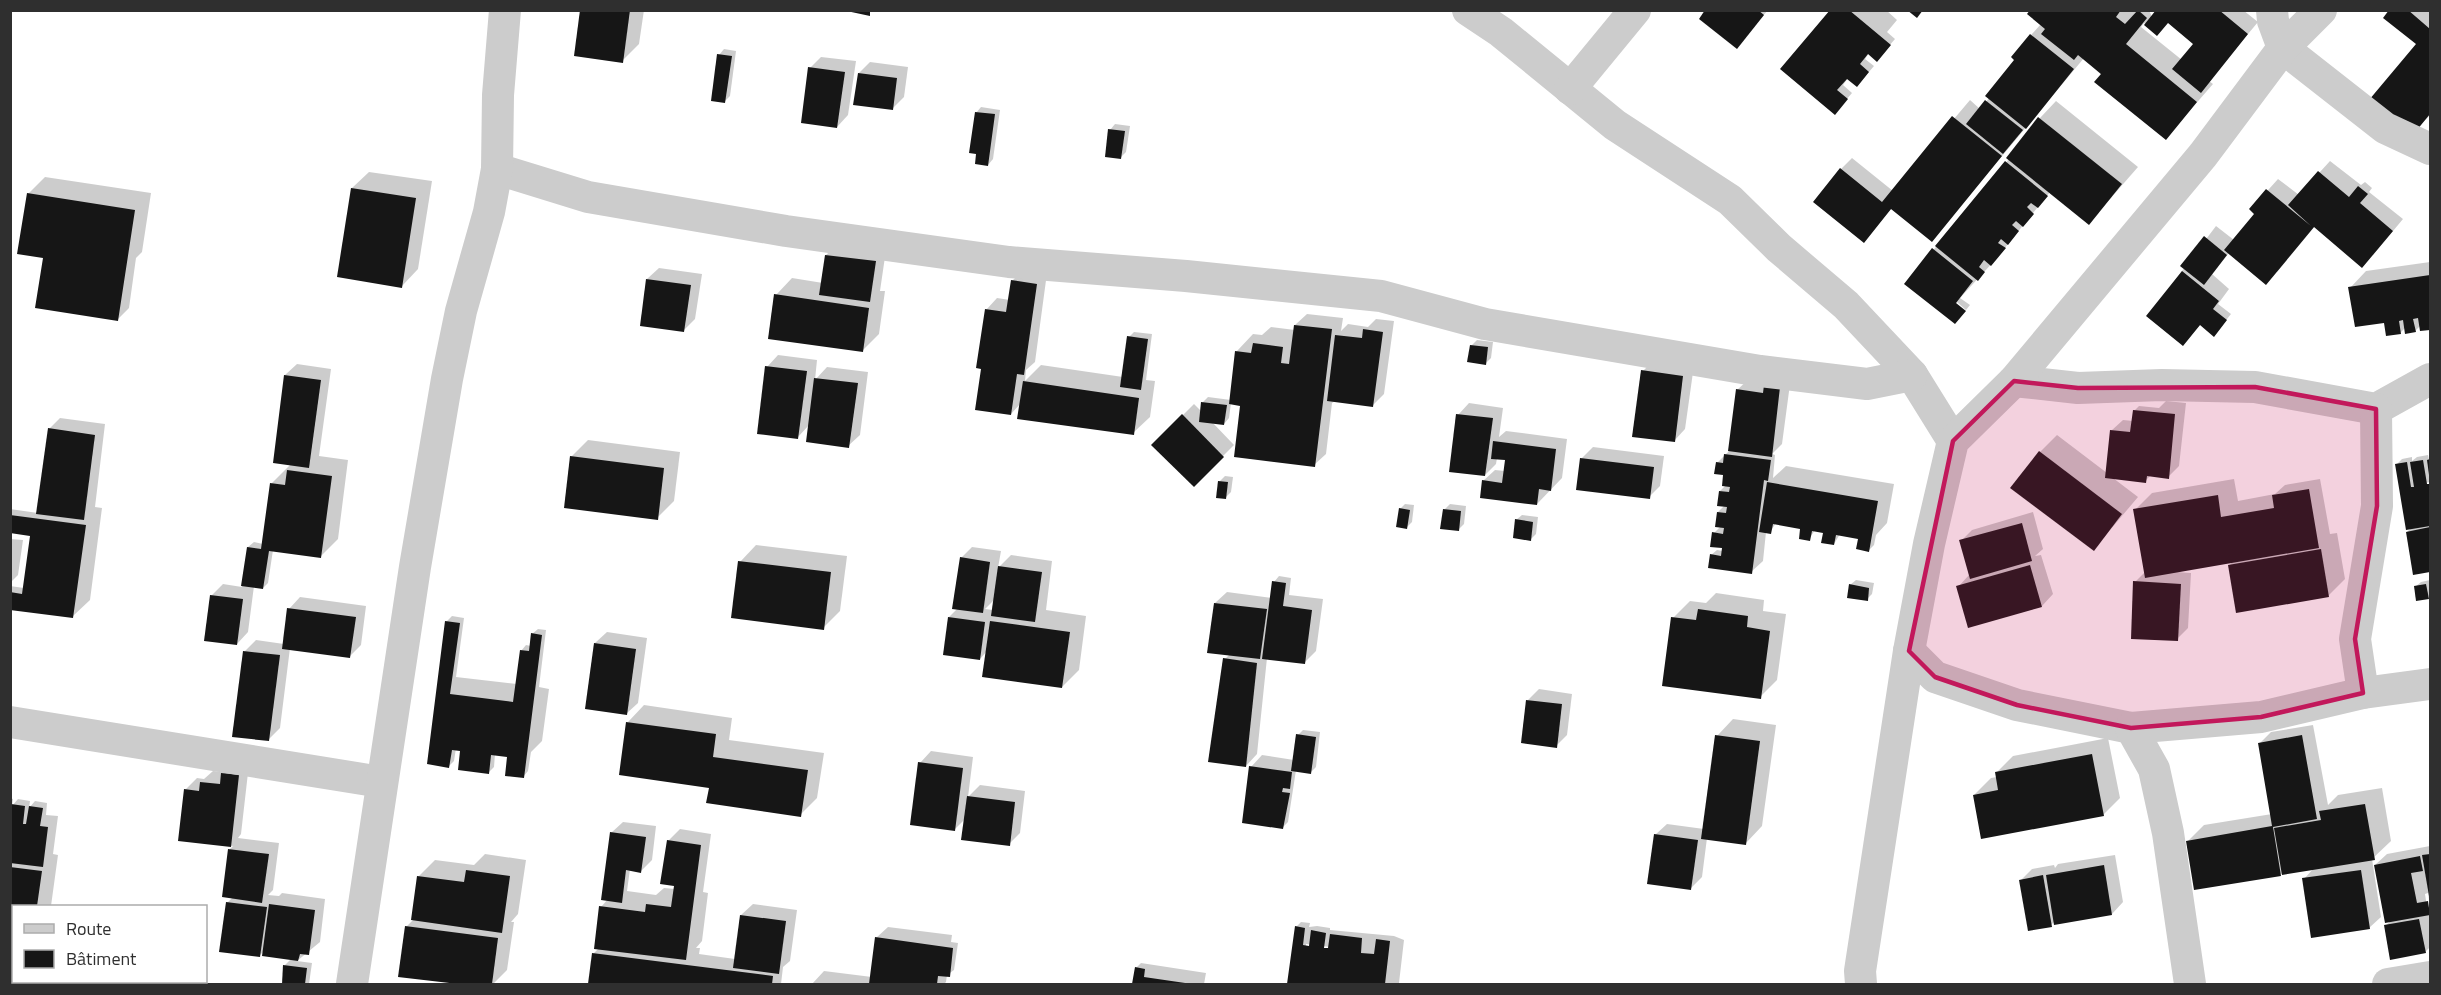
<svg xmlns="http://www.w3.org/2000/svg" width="2441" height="995" viewBox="0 0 2441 995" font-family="'Titillium Web',sans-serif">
<rect width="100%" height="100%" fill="#fff"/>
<g fill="#0003" fill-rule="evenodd">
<path d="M582,10H644L639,44L622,61Z"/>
<path d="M1707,10H1768L1737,47Z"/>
<path d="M1832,10H1886L1897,20L1887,32L1895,39L1882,54L1869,53L1865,59L1874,66L1862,80L1848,78L1843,85L1852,93L1835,113Z"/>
<path d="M2032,10H2149L2152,17L2158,10H2243L2258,22L2209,81L2213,84L2166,138L2084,58L1932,240L1892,208L1864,241L1841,169L1852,158L1893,191L1970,100L1980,109L1990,97L2031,35L2041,24ZM2168,22L2195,44L2182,60L2141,27L2144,23L2157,34Z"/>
<path d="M2391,10H2430V115L2412,134L2418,44Z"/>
<path d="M724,49L736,51L730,96L725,101L719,55Z"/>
<path d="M821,57L856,61L848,115L837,127L810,68Z"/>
<path d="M870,62L908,67L904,97L892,109L859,73Z"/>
<path d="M2056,101L2138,167L2089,223L2050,192L1996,259L1960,298L1970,305L1966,310L1957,302L1955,304L1964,312L1955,322L1906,283L2009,159L2040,118Z"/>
<path d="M981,107L1000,110L993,159L988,165L976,113Z"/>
<path d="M1115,124L1130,126L1126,152L1121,157L1110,130Z"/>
<path d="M2330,161L2361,185L2365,182L2372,188L2369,192L2403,219L2373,255L2315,226L2277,272L2229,253L2212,274L2229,289L2218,304L2231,314L2219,329L2201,324L2183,344L2148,316L2216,226L2234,240L2256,213L2251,209L2278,179L2299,195Z"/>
<path d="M369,172L432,181L418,269L402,286L352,188Z"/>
<path d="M45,177L151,193L142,252L136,258L129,308L118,319L44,259L28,194Z"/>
<path d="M838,244L886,250L880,291H885L879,334L862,351L776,295L792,278L823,283L826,255Z"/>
<path d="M2430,262V328L2421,325L2415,331L2406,327L2400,333L2386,324L2350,288L2366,271Z"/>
<path d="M659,268L702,274L695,319L684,330L647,279Z"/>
<path d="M1024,269L1047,273L1035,362L1026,370L1025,381L1041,365L1123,377L1129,337L1134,332L1152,334L1146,380L1155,381L1150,417L1133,433L1021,403L1011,414L983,368L986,310L997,298L1010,300L1012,281Z"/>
<path d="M1307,314L1343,318L1341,331L1348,324L1368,327L1376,319L1394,321L1384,394L1373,405L1335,401L1332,403L1326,454L1314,465L1242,404L1231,403L1229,418L1224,424L1212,422L1234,445L1194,485L1153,445L1194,404L1202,412L1203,402L1208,397L1231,400L1237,351L1253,334L1262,335L1271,327L1295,330V325Z"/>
<path d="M1477,340L1493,342L1491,358L1485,364L1471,346Z"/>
<path d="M778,355L817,360L815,380L827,367L868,372L860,435L848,446L809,425L798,437L767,367Z"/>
<path d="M1654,360L1694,365L1685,429L1674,441L1643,371Z"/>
<path d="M297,364L331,369L319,456L348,460L338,539L321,556L273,550L268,583L263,588L254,586L248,632L237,644L211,596L223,584L242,587L248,547L254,542L263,544L272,483L291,464L285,375Z"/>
<path d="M1749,379L1790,384L1782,444L1772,454L1775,455L1773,478L1786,466L1894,484L1887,523L1876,535L1874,545L1869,550L1860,538L1840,534L1834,544L1825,532L1815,530L1809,539L1803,528L1776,523L1770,532H1766L1763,561L1751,572L1711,555L1717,550L1723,551L1724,544L1714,533L1721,526L1718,512L1725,505L1720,491L1726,485L1725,474L1717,463L1729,451L1737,390Z"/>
<path d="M2166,401L2186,403L2179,466L2168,477L2151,475L2145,481L2113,478L2138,497L2094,549L2040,452L2057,435L2107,473L2111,431L2123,420L2133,421L2134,411L2139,406L2159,408Z"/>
<path d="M1469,403L1503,408L1499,437L1506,431L1567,439L1562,478L1537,504L1483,481L1495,470L1505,471L1507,459L1497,458L1496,464L1485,475L1458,415Z"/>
<path d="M60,418L105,424L95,507L102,508L90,600L73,616L10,608V586L24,588L31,535L10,532V509L38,513L49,429Z"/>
<path d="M588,440L680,452L674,501L657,518L571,457Z"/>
<path d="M1593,447L1664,456L1660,486L1649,497L1581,459Z"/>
<path d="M2428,455L2429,460L2430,458V482L2416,485V488L2430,485V570L2415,573L2407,532L2412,527L2397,464L2402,459L2412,457V461L2417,457Z"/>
<path d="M1225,476L1233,477L1231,492L1226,497L1219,482Z"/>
<path d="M2234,479L2238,501L2275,494L2285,485L2320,479L2330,534L2337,533L2345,579L2328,596L2229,566L2233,561L2177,572L2191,573L2188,628L2177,639L2135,582L2146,571L2135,510L2152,493Z"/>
<path d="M1405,504L1414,505L1412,522L1407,527L1400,509Z"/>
<path d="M1450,504L1466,506L1464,524L1458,530L1445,509Z"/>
<path d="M2033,512L2043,549L2035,556L2041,555L2053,594L2042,606L1958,587L1969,575L1961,541L1972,530Z"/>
<path d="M1522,515L1538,517L1536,534L1530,540L1516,520Z"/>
<path d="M10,539L23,540L18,575L10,583Z"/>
<path d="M756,545L847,556L840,611L823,628L740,562Z"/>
<path d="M972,547L1001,551L998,568L1011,555L1052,561L1046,610L1086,616L1079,670L1062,687L987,651L980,659L949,617L958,608L961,558ZM995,599L993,610L985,609Z"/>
<path d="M1279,576L1291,578L1289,595L1323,599L1316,651L1305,662L1267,658L1257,754L1246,766L1225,659L1230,654L1215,603L1227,592L1272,598L1274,582Z"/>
<path d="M1856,580L1874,583L1872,594L1867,599L1850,585Z"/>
<path d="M2430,580V595L2428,597L2415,587L2421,582Z"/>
<path d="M1716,593L1764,600L1763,611L1786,614L1777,680L1760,697L1673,618L1690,601L1706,603Z"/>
<path d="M300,597L366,606L361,645L350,656L290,648L280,728L268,740L245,651L256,640L284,644L289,609Z"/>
<path d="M452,616L464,618L456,677L517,684L521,651L526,645L531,646L532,634L538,629L546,630L539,687L549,689L542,741L531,752L528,771L523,777L510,755L495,754L494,767L489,772L456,748L454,761L449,766L446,622Z"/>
<path d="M607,632L647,638L638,703L626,714L595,643Z"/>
<path d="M1539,689L1572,694L1567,735L1556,746L1528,700Z"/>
<path d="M644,705L732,718L729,740L824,753L817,798L800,815L710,786L628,722Z"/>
<path d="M1733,719L1776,725L1762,826L1746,843L1707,838L1702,877L1690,889L1655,835L1667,824L1704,829L1717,736Z"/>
<path d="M2313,725L2328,805L2338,795L2382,788L2391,841L2372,859L2381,917L2369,928L2304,879L2314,868L2196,889L2187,842L2204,825L2272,814L2260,743L2271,732Z"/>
<path d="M1303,730L1320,732L1316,767L1311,772L1296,770L1288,822L1283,827L1251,767L1262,755L1294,760L1298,735Z"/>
<path d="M2108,738L2120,798L2103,815L1974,795L1991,778L1997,777L1996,773L2013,756Z"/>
<path d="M931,751L973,757L968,797L980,785L1025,791L1020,833L1009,844L966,818L955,829L920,763Z"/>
<path d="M249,764L241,834L238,838L279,843L273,890L268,895L279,896L282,893L325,899L320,942L297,961L312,963L309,984H283L285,965L291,959L264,951L259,956L227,903L233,897L230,849L233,846L180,839L185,790L197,778L204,779L213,771L224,772Z"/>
<path d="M10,798L13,799L12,806L18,799L30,801L29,808L35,801L47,803L46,815L58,816L53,854L58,855L51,906H14L10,928Z"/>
<path d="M623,822L656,826L652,860L641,871L630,869L627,891L656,895L664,888L675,889L668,841L680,829L711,834L703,892L708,893L702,941L696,948H700L699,954L735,959L741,915L753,904L797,910L790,961L783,967L781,984H589L593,954L599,948L601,907L608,899L611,833Z"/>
<path d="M2430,846V947L2425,952L2385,926L2391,921L2375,865L2387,854ZM2428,893L2430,907H2427L2425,894Z"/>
<path d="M485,854L526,860L518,914L511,922H514L507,970L493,984H470L400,975L406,927L413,920L418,877L435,860L474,865Z"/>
<path d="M2115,855L2123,902L2112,914L2055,921L2051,925L2021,880L2032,869L2054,865L2055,868L2058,864Z"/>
<path d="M1301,922L1310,923L1309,927L1317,926L1330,928V930L1394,936L1404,940L1399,983L1288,984L1296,927ZM1306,944L1354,950L1306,947Z"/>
<path d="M888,927L952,935L951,942L958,943L954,970L947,975L946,982L944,984H812L824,971L872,977L876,938Z"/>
<path d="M1141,963L1206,973L1204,984H1134L1136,968Z"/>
</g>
<g fill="#161616">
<path d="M580,10H630L623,63L574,56Z"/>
<path d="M842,10H870V16Z"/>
<path d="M1705,10H1758L1764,15L1737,49L1699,19Z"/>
<path d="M1830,10H1849L1891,45L1877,62L1868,54L1860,64L1869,72L1857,87L1847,79L1837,90L1848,99L1835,115L1780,69Z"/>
<path d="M1907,10H1923L1917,18Z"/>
<path d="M2030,10H2121L2116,17L2125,24L2138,10L2147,18L2126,44L2197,102L2166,140L2094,82L2101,74L2078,55L2074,60L2041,34L2045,29L2027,14Z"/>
<path d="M2156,10H2219L2248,34L2201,93L2172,69L2193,44L2168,23L2157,36L2144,25Z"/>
<path d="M2389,10H2408L2430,29V114L2412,136L2369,100L2416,44L2383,18Z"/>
<path d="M2030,34L2074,69L2026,129L1985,96L2014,60L2011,57Z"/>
<path d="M717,54L732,56L725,103L711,101Z"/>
<path d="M808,67L845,72L837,128L801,123Z"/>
<path d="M858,73L897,78L893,110L853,105Z"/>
<path d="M1985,100L2023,130L2003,154L1966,124Z"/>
<path d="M975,112L995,114L988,166L975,164L976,154L969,153Z"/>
<path d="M1952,116L2002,156L1932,242L1891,209L1864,243L1813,202L1840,168L1882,202Z"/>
<path d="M2038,117L2122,184L2089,225L2006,158Z"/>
<path d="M1108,129L1125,131L1121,159L1105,157Z"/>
<path d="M2005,161L2048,196L2038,208L2031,203L2027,207L2034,214L2023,227L2016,221L2012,225L2019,231L2008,245L2001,239L1998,243L2006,248L1991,266L1984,260L1979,267L1985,272L1978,281L1935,246Z"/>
<path d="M2318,171L2349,197L2358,186L2368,194L2360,203L2393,231L2362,268L2314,227L2266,285L2224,250L2254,214L2249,209L2266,189L2311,226L2288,205Z"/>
<path d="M351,188L416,198L402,288L337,277Z"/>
<path d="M27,193L135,210L118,321L35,308L43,258L17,254Z"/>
<path d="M2204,236L2227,255L2204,285L2180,266Z"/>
<path d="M1932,248L1973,281L1956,303L1966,311L1955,324L1904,284Z"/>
<path d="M825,255L876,261L870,302L819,295Z"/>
<path d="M2182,271L2219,301L2213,309L2227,320L2214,337L2200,325L2183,346L2146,316Z"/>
<path d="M2430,275V330L2420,331L2418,318L2413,319L2416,332L2405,334L2403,320L2399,321L2401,334L2386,336L2384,323L2355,327L2348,287Z"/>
<path d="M646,279L691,285L684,332L640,326Z"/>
<path d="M1011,280L1037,284L1024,375L1017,374L1011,415L975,410L981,369L976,368L985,309L1006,312Z"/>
<path d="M774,294L869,308L863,352L768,339Z"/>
<path d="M1294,325L1332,329L1315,467L1234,457L1240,406L1229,404L1235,351L1251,353L1253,343L1283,347L1281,363L1289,364Z"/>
<path d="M1363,329L1383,332L1373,407L1327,401L1335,335L1362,338Z"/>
<path d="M1127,336L1148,339L1141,390L1120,387Z"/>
<path d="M1470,345L1488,347L1486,365L1467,362Z"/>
<path d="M765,366L807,371L798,439L757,434Z"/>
<path d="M1641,370L1683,376L1675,442L1632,437Z"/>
<path d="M284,375L321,380L309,468L273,463Z"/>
<path d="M814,378L858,383L849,448L806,442Z"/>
<path d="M1023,381L1139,398L1134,435L1017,419Z"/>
<path d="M1764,385L1780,387L1772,457L1728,451L1736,389L1763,393Z"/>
<path d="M1201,402L1227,405L1224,425L1199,422Z"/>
<path d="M2133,410L2175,414L2169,479L2147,476L2146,483L2105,478L2110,430L2130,432Z"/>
<path d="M1182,414L1224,457L1194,487L1151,445Z"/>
<path d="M1456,414L1493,418L1485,476L1449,472Z"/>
<path d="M48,428L95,435L84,520L36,514Z"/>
<path d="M1493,441L1556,449L1551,491L1539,489L1537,505L1480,498L1482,480L1502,483L1505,460L1491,459Z"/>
<path d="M2039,451L2122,514L2094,551L2010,488Z"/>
<path d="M1724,454L1771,460L1768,481L1764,480L1752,574L1708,568L1710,554L1721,556L1722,548L1710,547L1712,532L1723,534L1724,528L1715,527L1717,512L1726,513L1727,507L1717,506L1719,491L1729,492L1730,487L1722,486L1723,475L1714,474L1716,462L1723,463Z"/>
<path d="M570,456L664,468L658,520L564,508Z"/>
<path d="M1580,458L1654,467L1650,499L1576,490Z"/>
<path d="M2430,459V475H2429L2427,460Z"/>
<path d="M2423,460L2427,484H2430V526L2406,530L2395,464L2407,462L2411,487H2414L2410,462Z"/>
<path d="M287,470L332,476L321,558L269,551L263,589L241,586L247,547L261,549L270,483L285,485Z"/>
<path d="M1218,481L1228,482L1226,499L1216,498Z"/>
<path d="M1767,482L1878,501L1869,552L1856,549L1858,539L1836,535L1834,545L1821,543L1823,533L1812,531L1810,541L1799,539L1800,529L1773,524L1771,534L1759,532Z"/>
<path d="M2309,489L2319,548L2145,578L2133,509L2218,495L2221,517L2274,508L2272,495Z"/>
<path d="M1399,508L1410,510L1407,529L1396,527Z"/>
<path d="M1443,509L1461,511L1459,531L1440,529Z"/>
<path d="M10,515L86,525L73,618L10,610V592L22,594L30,536L10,533Z"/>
<path d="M1515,519L1533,522L1531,541L1513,538Z"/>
<path d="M2022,523L2032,561L1970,579L1959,540Z"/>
<path d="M2430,527V572L2413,575L2406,532Z"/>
<path d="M2321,549L2329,597L2236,613L2228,565Z"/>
<path d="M960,557L990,562L983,613L952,609Z"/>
<path d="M738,561L831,572L824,630L731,618Z"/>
<path d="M2030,565L2042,607L1968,628L1956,586Z"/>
<path d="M998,566L1042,572L1035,622L991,616Z"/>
<path d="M1272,581L1286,583L1283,606L1312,610L1305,664L1262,659Z"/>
<path d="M2133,581L2181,584L2178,641L2131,639Z"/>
<path d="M1849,584L1869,588L1868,601L1847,598Z"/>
<path d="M2426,584L2429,599L2416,601L2414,586Z"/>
<path d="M210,595L243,599L237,645L204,641Z"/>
<path d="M1214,603L1267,609L1260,659L1207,653Z"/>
<path d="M287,608L356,617L350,658L282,649Z"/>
<path d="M1698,609L1748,616L1747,627L1770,631L1761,699L1662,686L1671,617L1696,620Z"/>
<path d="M948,617L985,622L980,660L943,655Z"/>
<path d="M445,621L460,623L450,694L513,702L520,650L529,651L531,633L542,635L524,778L505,776L507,757L491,755L489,774L458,770L460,751L452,750L449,768L427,764Z"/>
<path d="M990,621L1070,632L1062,688L982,677Z"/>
<path d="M594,643L636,649L627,715L585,709Z"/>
<path d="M243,651L280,655L269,741L232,737Z"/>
<path d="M1223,658L1257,663L1246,767L1208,762Z"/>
<path d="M1526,700L1562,704L1557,748L1521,743Z"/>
<path d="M626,722L716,734L713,757L808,770L801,817L706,803L709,788L619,775Z"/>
<path d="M1296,734L1316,737L1311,774L1291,771Z"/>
<path d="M1715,735L1760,741L1746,845L1701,839Z"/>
<path d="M2302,735L2317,819L2273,827L2281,876L2194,890L2186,841L2272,826L2258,743Z"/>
<path d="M2092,754L2104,816L1981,839L1973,795L1998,790L1995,772Z"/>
<path d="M918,762L963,768L955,831L910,825Z"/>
<path d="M1249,766L1292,772L1290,789L1283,788L1282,792L1290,793L1283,829L1242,823Z"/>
<path d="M221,773L239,775L231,847L178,841L184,789L199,791L200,782L220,784Z"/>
<path d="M967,796L1015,802L1010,846L961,840Z"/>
<path d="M11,804L25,806L23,824H26L29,806L43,808L40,826L48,827L43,867L10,863Z"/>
<path d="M2365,804L2375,860L2282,875L2274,828L2321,820L2319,811Z"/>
<path d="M610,832L646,837L641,873L626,870L622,903L601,900Z"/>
<path d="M1654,834L1698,840L1691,890L1647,884Z"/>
<path d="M667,840L701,845L686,960L594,949L599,906L645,912L646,904L671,907L674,886L660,884Z"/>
<path d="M228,849L269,854L262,903L222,897Z"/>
<path d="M2430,854V896H2429L2422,855Z"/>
<path d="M2420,856L2423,871L2411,873L2417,903L2428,901L2430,915L2385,923L2374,865Z"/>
<path d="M2104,865L2112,915L2054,925L2046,875Z"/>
<path d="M10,867L42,871L37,906H14V930L10,929Z"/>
<path d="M466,870L510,876L502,933L411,920L417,876L464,882Z"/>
<path d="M2361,870L2370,929L2311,938L2302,878Z"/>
<path d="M2043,875L2052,927L2028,931L2019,880Z"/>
<path d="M226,902L267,907L260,957L219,952Z"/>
<path d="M269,904L315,910L309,955L300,954L298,961L262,956Z"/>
<path d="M740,915L786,921L779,974L733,968Z"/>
<path d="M2419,919L2426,953L2390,960L2384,925Z"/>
<path d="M405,926L498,938L492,984H458L398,977Z"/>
<path d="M1295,926L1305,928L1303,945L1309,946L1311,930L1326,933L1324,948H1328L1330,934L1362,938L1361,953L1374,954L1376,939L1390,941L1385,984H1287Z"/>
<path d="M875,937L953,948L950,977L938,976L937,984H869Z"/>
<path d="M592,953L773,976L772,984H588Z"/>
<path d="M283,965L307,968L305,984H282Z"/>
<path d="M1135,967L1145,969L1144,977L1192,984H1132Z"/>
</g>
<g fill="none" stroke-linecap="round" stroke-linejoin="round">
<g stroke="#ccc" stroke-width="32">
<path d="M1468,10L1501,32L1615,125L1730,200L1779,248L1846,305L1912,375L1953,441"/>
<path d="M2272,10L2273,21L2283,48L2385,128L2430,149"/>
<path d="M1570,89L1635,10"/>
<path d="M497,169L588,197L786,231L1009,262L1186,276L1381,296L1485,324L1760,371L1867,384L1912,375"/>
<path d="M2014,381L2078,388L2162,385L2255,387L2376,409L2430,379"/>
<path d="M1909,651L1935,677L2017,705L2131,728"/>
<path d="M2363,693L2355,639L2377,506L2376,409"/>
<path d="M10,722L381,782"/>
<path d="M352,984L415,567L447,379L461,311L489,212L497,169L498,95L505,10"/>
<path d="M1861,984L1860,971L1909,651L1929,544L1953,441L2014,381L2203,155L2283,48L2321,10"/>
<path d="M2190,984L2168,833L2154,769L2131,728L2261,717L2363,693L2430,684"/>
<path d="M2388,984L2430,977"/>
</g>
</g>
<path fill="#c2185b" fill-opacity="0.2" stroke="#c2185b" stroke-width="4.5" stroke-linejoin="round" d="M2014,381L2078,388L2255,387L2376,409L2377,506L2355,639L2363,693L2261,717L2131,728L2017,705L1935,677L1909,651L1953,441Z"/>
<rect width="2441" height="995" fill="none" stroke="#2f2f2f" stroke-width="24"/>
<rect x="12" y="905" width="195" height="78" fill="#ffffff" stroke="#acacac" stroke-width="1.5"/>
<rect x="24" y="924" width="30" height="9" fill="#cccccc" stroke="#acacac" stroke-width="1.5"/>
<text x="66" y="935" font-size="18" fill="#2f2f2f">Route</text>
<rect x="24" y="950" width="30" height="18" fill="#161616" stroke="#acacac" stroke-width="1.5"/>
<text x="66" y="965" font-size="18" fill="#2f2f2f">Bâtiment</text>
</svg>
